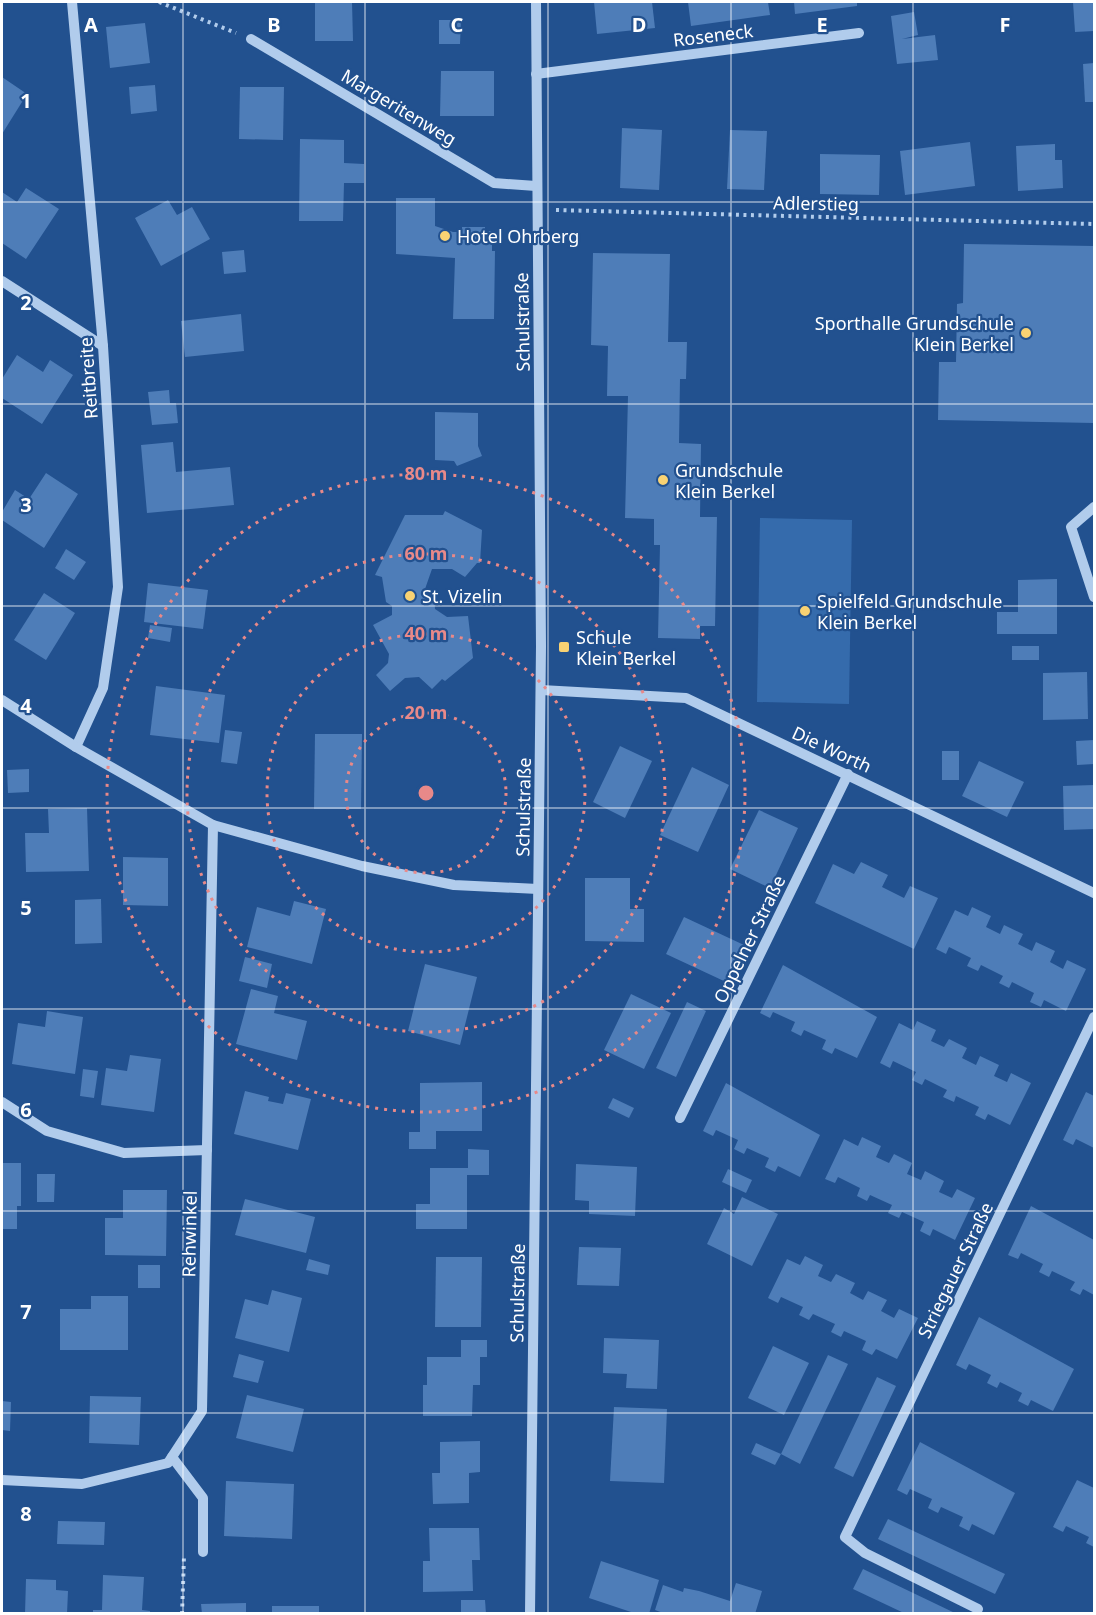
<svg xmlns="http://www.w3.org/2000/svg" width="1096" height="1615" viewBox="0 0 1096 1615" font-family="'Noto Sans',sans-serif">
<rect width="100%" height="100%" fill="#22518f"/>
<path fill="#356bac" d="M760,518L852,520L849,704L757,702Z"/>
<g fill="#4e7db8">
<path d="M315,2H352L353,41H315Z"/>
<path d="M594,2H652L655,28L597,34Z"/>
<path d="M688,2H768L770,15L691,26Z"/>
<path d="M794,2H857V6L795,14Z"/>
<path d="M1073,2H1094V31L1075,32Z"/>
<path d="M914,12L918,35L902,39L935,35L938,60L897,64L891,16Z"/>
<path d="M439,20H461L460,44H439Z"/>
<path d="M145,23L150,63L110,68L106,27Z"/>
<path d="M1094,63V102H1085L1083,64Z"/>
<path d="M441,71H494V116H440Z"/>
<path d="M2,77L27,94L2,134Z"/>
<path d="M155,85L157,111L131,114L129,87Z"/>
<path d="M240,87H284L283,140L239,139Z"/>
<path d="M622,128L662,130L659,190L620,188Z"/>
<path d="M730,130L767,131L764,190L727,189Z"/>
<path d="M300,139L344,140V163L364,164V183H344L343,221H299Z"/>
<path d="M970,142L975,186L905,195L900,151Z"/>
<path d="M1055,144V160H1062L1063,188L1018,191L1016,146Z"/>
<path d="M820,154L880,155L879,195L820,194Z"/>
<path d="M26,188L59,209L26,259L2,243V192L17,202Z"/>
<path d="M396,198H435V226L453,232H462V227H485V231H492V251H495L494,319H453L455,258L396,254Z"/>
<path d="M168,200L177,215L192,207L210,239L161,266L135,218Z"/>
<path d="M964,244L1094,246V423L938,420L939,362H956L957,304L963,303Z"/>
<path d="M244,250L246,272L224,274L222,252Z"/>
<path d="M593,253L670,254L668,342H687L686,379H680L679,443L701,444L700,517H717L715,626H700V639L658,638L660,545H654V519L625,518L628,396H607L608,346L591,345Z"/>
<path d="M241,314L244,351L185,357L181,321Z"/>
<path d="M17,355L43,372L50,360L73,375L42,424L2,398V379Z"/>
<path d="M169,390L170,403H176L178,423L152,425L148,392Z"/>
<path d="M435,412L478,413V446L482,456L457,466L454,461L435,460Z"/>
<path d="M173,442L176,472L230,467L234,505L147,513L141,445Z"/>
<path d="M46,473L78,494L44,548L2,520V512L15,490L29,499Z"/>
<path d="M445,511L482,530L480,563H477L465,577L452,569H432L425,589L434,591L435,609L447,617L468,616L473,658L445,681L442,679L432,689L419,677L405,678L390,691L376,675L388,663L389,654L373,625L392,615V606L386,602L382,577L375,575L405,515H443Z"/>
<path d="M66,549L86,562L74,580L55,568Z"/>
<path d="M1057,579V634H997V612H1018V580Z"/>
<path d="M148,583L208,590L203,629L144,622Z"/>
<path d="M44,593L75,613L46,660L14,640Z"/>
<path d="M150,625L172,628L170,642L148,638Z"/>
<rect x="1012" y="646" width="27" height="14"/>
<path d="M1087,672L1088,719L1043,720V673Z"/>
<path d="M156,686L225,695L219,743L150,735Z"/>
<path d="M225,730L242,732L237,764L221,762Z"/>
<path d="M315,734H362L361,809H314Z"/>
<path d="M1094,740V764L1077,765L1076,741Z"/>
<path d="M620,746L652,761L625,818L593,802Z"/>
<rect x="942" y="751" width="17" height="29"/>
<path d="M979,761L1024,782L1007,817L962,796Z"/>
<path d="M692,767L729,785L698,852L660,835Z"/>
<path d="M29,769V792L8,793L7,770Z"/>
<path d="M1094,785V829L1064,830L1063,786Z"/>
<path d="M87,808L89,871L26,872L25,833H49L48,809Z"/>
<path d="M759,810L798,828L770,888L730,869Z"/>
<path d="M123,857L168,858V906L123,905Z"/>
<path d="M861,862L888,875L882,887L904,898L910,886L938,898L914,949L815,903L833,864L854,874Z"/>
<path d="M585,878H630V909H644V942L585,941Z"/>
<path d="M101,899L102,943L75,944V900Z"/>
<path d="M294,901L326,909L312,964L247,947L257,907L290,916Z"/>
<path d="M972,907L991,916L986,927L1000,934L1004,925L1023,934L1018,944L1032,951L1036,942L1055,951L1050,962L1063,969L1067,960L1086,969L1066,1011L1044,1000L1041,1007L1030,1002L1034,993L1012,982L1009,988L999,983L1003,976L981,965L978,971L967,966L971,958L949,947L946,954L936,949L955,910L968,916Z"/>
<path d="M684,917L744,945L726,982L666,954Z"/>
<path d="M245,957L272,964L267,988L239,981Z"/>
<path d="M425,964L477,977L460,1045L408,1031Z"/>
<path d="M783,965L877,1017L857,1058L835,1048L832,1054L822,1049L826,1040L804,1030L801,1036L791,1031L795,1022L773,1012L770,1018L760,1013Z"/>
<path d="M251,989L278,996L274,1013L307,1021L297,1060L236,1044Z"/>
<path d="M631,994L671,1013L644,1069L604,1050Z"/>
<path d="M687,1002L706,1011L676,1077L656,1068Z"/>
<path d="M47,1011L83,1017L75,1074L12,1064L18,1023L45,1027Z"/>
<path d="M917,1021L936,1030L931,1041L944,1047L949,1039L967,1048L962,1058L976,1065L980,1056L999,1065L994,1076L1007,1082L1011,1073L1031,1083L1010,1125L988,1114L985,1120L975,1115L979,1107L956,1096L954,1102L943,1097L947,1090L925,1079L922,1085L912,1080L916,1072L893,1061L890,1068L880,1063L899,1023L913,1030Z"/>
<path d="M130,1055L161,1059L154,1112L101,1105L106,1068L127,1071Z"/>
<path d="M83,1069L98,1071L94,1098L80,1096Z"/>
<path d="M482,1082V1131H436V1149H409V1132H420V1083Z"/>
<path d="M726,1083L820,1135L800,1177L778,1166L775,1172L765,1167L769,1158L747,1148L744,1154L734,1149L738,1140L716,1130L713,1136L703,1131Z"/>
<path d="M245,1091L269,1097L268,1101L283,1104L286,1093L311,1099L298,1150L234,1134Z"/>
<path d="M1086,1092L1094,1096V1148L1076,1139L1073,1145L1063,1140Z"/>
<path d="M613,1098L634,1108L629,1118L608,1108Z"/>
<path d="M862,1137L881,1146L876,1157L889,1163L894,1154L912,1163L907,1174L921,1180L925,1171L944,1181L939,1192L952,1198L957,1189L975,1198L955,1240L933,1229L930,1236L920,1231L924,1222L902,1212L899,1218L888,1213L892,1205L870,1195L867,1201L857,1196L860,1188L838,1177L835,1183L825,1179L844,1139L858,1146Z"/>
<path d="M468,1149L489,1150V1175H467V1229H416V1204H430V1168H468Z"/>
<path d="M2,1163H21V1206H17V1229H2Z"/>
<path d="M576,1164L637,1167L635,1216L589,1214V1201L575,1200Z"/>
<path d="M728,1169L752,1180L746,1193L722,1182Z"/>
<path d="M37,1174H55L54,1202H37Z"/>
<path d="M123,1190H167L166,1256L105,1255V1218H123Z"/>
<path d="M742,1197L778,1214L752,1266L707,1244L724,1208L734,1214Z"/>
<path d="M245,1199L315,1217L306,1253L235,1235Z"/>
<path d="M1031,1206L1094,1240V1295L1083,1289L1080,1295L1070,1290L1075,1282L1052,1271L1049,1277L1039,1272L1043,1264L1021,1253L1018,1259L1008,1255Z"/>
<path d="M579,1247L621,1248L619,1286L577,1285Z"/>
<path d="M805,1256L823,1265L818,1276L831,1282L836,1274L855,1283L850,1293L863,1300L868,1291L887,1300L881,1311L894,1318L899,1309L918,1318L897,1359L876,1349L872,1355L862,1350L866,1341L844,1331L841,1337L831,1332L835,1324L813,1314L809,1320L799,1315L803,1307L781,1297L778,1303L768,1298L787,1259L800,1265Z"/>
<path d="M436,1257H482L481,1327H435Z"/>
<path d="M309,1259L330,1265L328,1275L306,1270Z"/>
<rect x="138" y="1265" width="22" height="23"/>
<path d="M272,1290L302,1298L289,1352L235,1338L245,1299L268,1305Z"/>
<path d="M91,1296H128V1350H60V1309H91Z"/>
<path d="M979,1317L1074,1369L1053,1411L1031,1400L1028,1406L1018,1401L1022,1393L1000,1382L997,1388L987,1383L991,1375L969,1364L966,1370L956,1365Z"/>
<path d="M604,1338L659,1340L657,1389L626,1388L627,1374L603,1373Z"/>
<path d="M461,1340H487V1357H480V1385H473L472,1416H423V1385H427V1357H461Z"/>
<path d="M773,1346L809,1363L784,1415L748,1398Z"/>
<path d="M239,1354L264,1361L258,1383L233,1377Z"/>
<path d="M828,1355L848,1364L800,1464L781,1454Z"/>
<path d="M877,1377L896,1386L853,1477L834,1468Z"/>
<path d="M247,1395L304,1409L293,1452L236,1438Z"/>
<path d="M90,1396L141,1397L139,1445L89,1443Z"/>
<path d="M2,1401L11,1402L10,1431L2,1430Z"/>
<path d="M614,1407L667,1409L664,1483L610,1481Z"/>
<path d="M480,1441V1472L469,1473V1503L433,1504L432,1473H440V1442Z"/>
<path d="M920,1442L1015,1493L994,1535L972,1524L969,1531L959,1526L963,1517L941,1507L938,1513L928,1508L932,1499L910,1489L907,1495L897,1490Z"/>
<path d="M756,1443L781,1454L775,1465L751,1454Z"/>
<path d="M1077,1480L1094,1488V1547L1086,1543L1089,1537L1066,1526L1063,1532L1053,1527Z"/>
<path d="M226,1481L294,1484L292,1539L224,1536Z"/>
<path d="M888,1519L1005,1574L995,1594L878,1539Z"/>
<path d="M58,1521L105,1522L104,1545L57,1544Z"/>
<path d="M429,1528H479L480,1560H472L473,1591L423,1592V1561H430Z"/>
<path d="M601,1561L659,1580L649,1614H637L589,1598Z"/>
<path d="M863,1569L957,1614H906L853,1589Z"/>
<path d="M103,1575L144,1577L142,1610L150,1611V1614H93V1610H102Z"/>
<path d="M26,1579L56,1580V1590L68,1591L67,1614H25Z"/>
<path d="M736,1583L762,1591L755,1614H666L655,1610L663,1585L683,1592L684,1588L699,1591L730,1601Z"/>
<path d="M461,1600H485L486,1614H461Z"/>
<path d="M246,1603V1614H202L201,1604Z"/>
<rect x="272" y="1606" width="47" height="8"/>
</g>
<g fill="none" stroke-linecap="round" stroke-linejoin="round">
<g stroke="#b1ccec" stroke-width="4" stroke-dasharray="3 4.5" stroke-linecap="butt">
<path d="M159,2L236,33"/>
<path d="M556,210L1094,224"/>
<path d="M182,1614L184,1557"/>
</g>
<g stroke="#b1ccec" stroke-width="10">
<path d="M72,2L103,346L118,587L103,688L76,747"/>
<path d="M251,39L494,183L536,186"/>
<path d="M536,74L859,33"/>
<path d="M2,281L103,346"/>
<path d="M1094,507L1071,527L1094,597"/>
<path d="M541,690L686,698L1094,893"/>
<path d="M2,700L76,747L213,825L362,866L454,885L538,889"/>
<path d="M2,1102L47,1131L124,1153L207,1150"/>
<path d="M680,1118L848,774"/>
<path d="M172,1457L203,1498V1552"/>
<path d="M2,1480L82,1484L168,1463L202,1411L213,825"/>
<path d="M978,1609L865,1553L845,1537L1094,1017"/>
<path d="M530,1614L541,646L536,2"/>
</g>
</g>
<path fill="none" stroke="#fff" stroke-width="1.5" stroke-opacity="0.55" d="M183,2V1614M365,2V1614M548,2V1614M731,2V1614M913,2V1614M2,202H1094M2,404H1094M2,606H1094M2,808H1094M2,1009H1094M2,1211H1094M2,1413H1094"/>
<g fill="none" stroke="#e88989" stroke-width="3" stroke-dasharray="3 6">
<circle cx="426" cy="793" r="80"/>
<circle cx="426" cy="793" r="159"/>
<circle cx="426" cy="793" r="239"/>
<circle cx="426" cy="793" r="319"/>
</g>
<g fill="#f8d273" stroke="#22518f" stroke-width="2">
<circle cx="445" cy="236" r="6"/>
<circle cx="1026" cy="333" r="6"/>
<circle cx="663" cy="480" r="6"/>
<circle cx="410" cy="596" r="6"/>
<circle cx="805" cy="611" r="6"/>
<rect x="558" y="641" width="12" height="12" rx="3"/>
</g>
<g text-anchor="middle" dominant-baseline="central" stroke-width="4.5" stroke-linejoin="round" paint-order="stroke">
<g font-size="18" fill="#fff" stroke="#22518f">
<text transform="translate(713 35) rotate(-7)">Roseneck</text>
<text transform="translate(399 107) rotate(31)">Margeritenweg</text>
<text transform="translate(816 203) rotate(1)">Adlerstieg</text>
<text transform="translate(522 322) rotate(-91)">Schulstraße</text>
<text transform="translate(88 378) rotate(-94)">Reitbreite</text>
<text transform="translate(832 749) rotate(25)">Die Worth</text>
<text transform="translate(523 807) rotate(-89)">Schulstraße</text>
<text transform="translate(749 939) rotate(-64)">Oppelner Straße</text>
<text transform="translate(189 1234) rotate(-89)">Rehwinkel</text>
<text transform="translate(955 1270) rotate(-64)">Striegauer Straße</text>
<text transform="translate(517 1293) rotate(-89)">Schulstraße</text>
</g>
<g font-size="18" fill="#fff" stroke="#22518f" text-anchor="start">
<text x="457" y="236">Hotel Ohrberg</text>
<text x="1014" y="323" text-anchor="end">Sporthalle Grundschule<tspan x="1014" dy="21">Klein Berkel</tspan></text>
<text x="675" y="470">Grundschule<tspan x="675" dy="21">Klein Berkel</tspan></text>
<text x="422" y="596">St. Vizelin</text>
<text x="817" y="601">Spielfeld Grundschule<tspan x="817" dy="21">Klein Berkel</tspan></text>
<text x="576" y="637">Schule<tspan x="576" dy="21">Klein Berkel</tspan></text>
</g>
</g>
<g font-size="20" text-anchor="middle" font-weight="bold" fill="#fff" stroke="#22518f" stroke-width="4.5" stroke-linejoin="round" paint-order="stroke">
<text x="91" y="32">A</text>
<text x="274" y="32">B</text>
<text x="457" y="32">C</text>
<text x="639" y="32">D</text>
<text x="822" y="32">E</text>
<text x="1005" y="32">F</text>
<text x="26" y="108">1</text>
<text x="26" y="310">2</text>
<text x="26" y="512">3</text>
<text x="26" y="713">4</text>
<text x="26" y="915">5</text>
<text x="26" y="1117">6</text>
<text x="26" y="1319">7</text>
<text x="26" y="1521">8</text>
</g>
<circle cx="426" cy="793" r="9" fill="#e88989" stroke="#22518f" stroke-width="3"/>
<g font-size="18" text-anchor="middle" font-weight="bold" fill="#e88989" stroke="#22518f" stroke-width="4.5" stroke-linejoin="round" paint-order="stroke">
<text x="426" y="480">80 m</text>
<text x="426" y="560">60 m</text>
<text x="426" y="640">40 m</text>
<text x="426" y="719">20 m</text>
</g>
<rect width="1096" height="1615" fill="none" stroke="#ffffff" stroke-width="6"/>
</svg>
